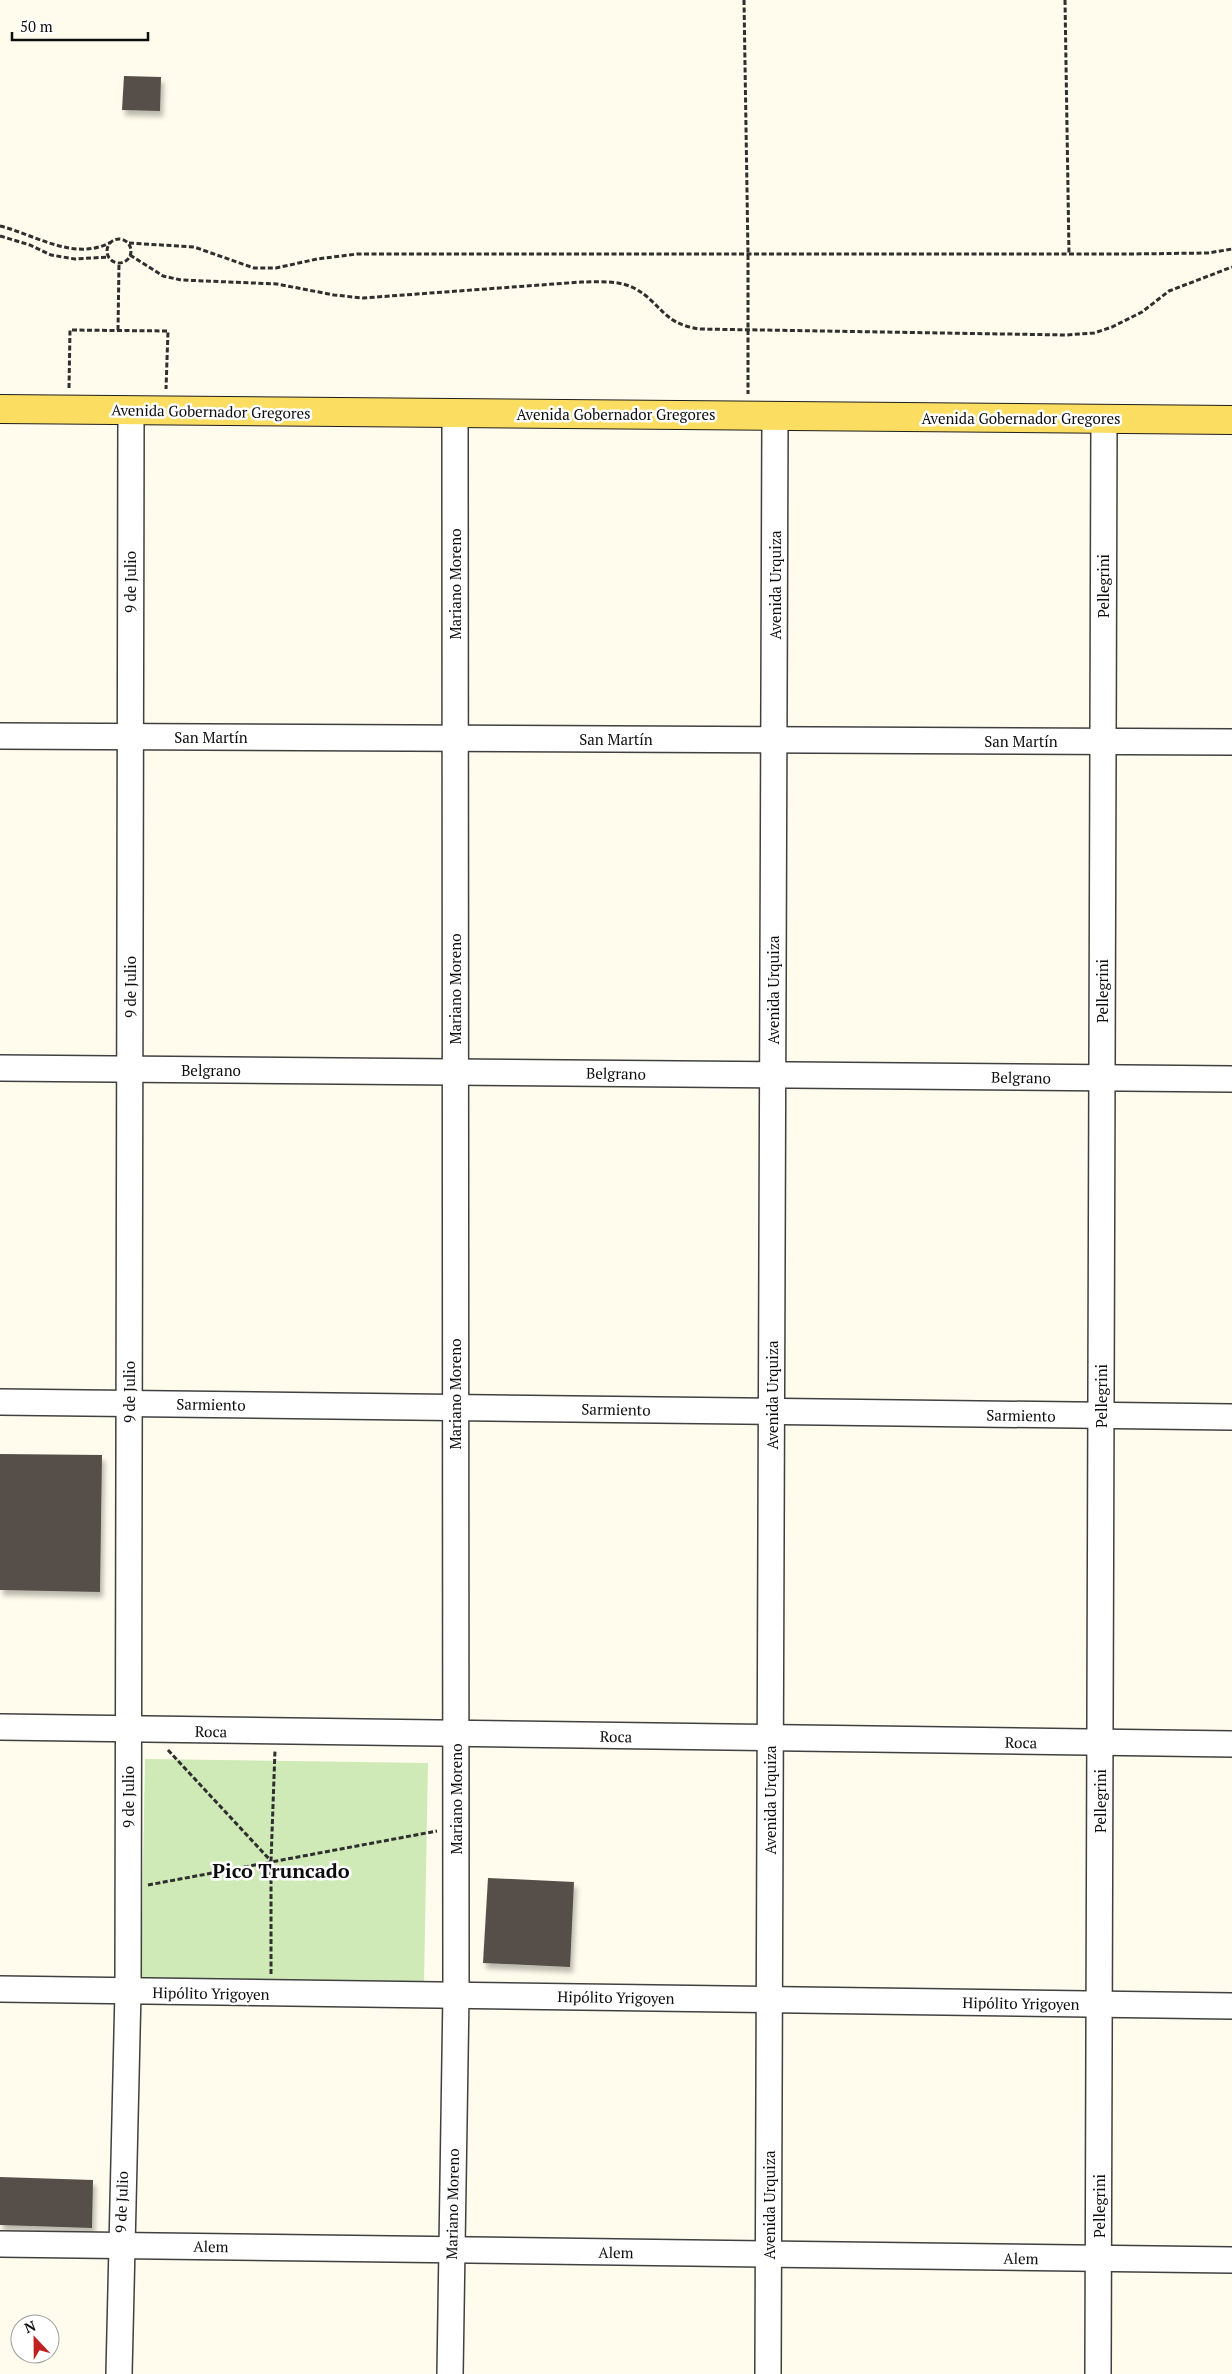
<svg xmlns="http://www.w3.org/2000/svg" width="1232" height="2374" viewBox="0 0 1232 2374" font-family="'PT Serif',serif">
<defs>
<filter id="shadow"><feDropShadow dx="3" dy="5.5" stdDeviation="2.5" flood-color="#0004"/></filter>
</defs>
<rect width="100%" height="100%" fill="#fffced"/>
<path fill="#cfeab6" d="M145,1759L428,1763L424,1984L141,1979Z"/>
<g fill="#564f49" filter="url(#shadow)">
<path d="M124,76L161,77L160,111L122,110Z"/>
<path d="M0,1454L102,1455L100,1592L0,1590Z"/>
<path d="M488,1878L574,1882L570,1967L483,1963Z"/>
<path d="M0,2177L93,2180L92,2228L0,2225Z"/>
</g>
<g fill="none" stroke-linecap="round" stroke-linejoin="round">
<defs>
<g id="minor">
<path d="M0,736L1232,742"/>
<path d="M0,1068L1232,1079"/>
<path d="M0,1402L1232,1417"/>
<path d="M0,1727L1232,1744"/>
<path d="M0,1989L1232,2006"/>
<path d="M0,2244L1232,2260"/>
<path d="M119,2374L128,1991L131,410"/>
<path d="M450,2374L456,1994L455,413"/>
<path d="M768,2374L775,416"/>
<path d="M1098,2374L1104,419"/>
</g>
<path id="major" d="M0,409L1232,420"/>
</defs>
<use href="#minor" stroke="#404040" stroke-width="28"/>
<use href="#major" stroke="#1e1e1e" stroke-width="30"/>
<g stroke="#2f2f2f" stroke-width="3" stroke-dasharray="5 2.5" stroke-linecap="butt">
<path d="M744,0L748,255V394"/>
<path d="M1065,0L1069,254"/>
<path d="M0,226C36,235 75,262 111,242"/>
<path d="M0,236L30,245L51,255L75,259L109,257"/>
<circle cx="119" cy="251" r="12"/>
<path d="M129,243L194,247L254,268H276L317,259L357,254H1130L1208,253L1232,249"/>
<path d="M130,255L163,276L181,280L277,284L334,295L363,298L581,282C598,282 618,280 634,288C662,303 661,323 699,329L1066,335L1094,333L1112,327L1142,312L1169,291L1232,267"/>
<path d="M118,330L119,263"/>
<path d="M69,388L70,330L168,331L166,389"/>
<path d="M168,1750L271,1861"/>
<path d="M148,1885L437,1831"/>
<path d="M271,1974V1861L275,1750"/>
</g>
<use href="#minor" stroke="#fff" stroke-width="25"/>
<use href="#major" stroke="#fbdd61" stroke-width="28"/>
</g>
<g text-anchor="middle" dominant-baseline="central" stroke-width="5" stroke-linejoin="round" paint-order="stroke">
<g font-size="15" fill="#0d0d0d" stroke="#fff">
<text transform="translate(211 411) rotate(1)">Avenida Gobernador Gregores</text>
<text x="616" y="414">Avenida Gobernador Gregores</text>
<text x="1021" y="418">Avenida Gobernador Gregores</text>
<text transform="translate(130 582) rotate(-90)">9 de Julio</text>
<text transform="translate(455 584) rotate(-90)">Mariano Moreno</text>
<text transform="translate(775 585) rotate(-90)">Avenida Urquiza</text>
<text transform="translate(1103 586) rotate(-90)">Pellegrini</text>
<text x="211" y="737">San Martín</text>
<text x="616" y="739">San Martín</text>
<text x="1021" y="741">San Martín</text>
<text transform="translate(130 987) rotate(-90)">9 de Julio</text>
<text transform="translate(455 989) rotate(-90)">Mariano Moreno</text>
<text transform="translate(773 990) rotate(-90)">Avenida Urquiza</text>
<text transform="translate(1102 991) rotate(-90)">Pellegrini</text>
<text x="211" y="1070">Belgrano</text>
<text transform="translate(616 1073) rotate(1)">Belgrano</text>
<text transform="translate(1021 1077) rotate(1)">Belgrano</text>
<text transform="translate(129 1392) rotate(-90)">9 de Julio</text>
<text transform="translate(455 1394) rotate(-90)">Mariano Moreno</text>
<text transform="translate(772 1395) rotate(-90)">Avenida Urquiza</text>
<text transform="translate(1101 1396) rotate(-90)">Pellegrini</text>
<text transform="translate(211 1404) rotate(1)">Sarmiento</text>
<text transform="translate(616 1409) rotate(1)">Sarmiento</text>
<text transform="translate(1021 1415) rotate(1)">Sarmiento</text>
<text transform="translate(211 1731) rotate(1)">Roca</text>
<text transform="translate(616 1736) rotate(1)">Roca</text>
<text transform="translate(1021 1742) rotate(1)">Roca</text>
<text transform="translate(128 1797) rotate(-90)">9 de Julio</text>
<text transform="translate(456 1799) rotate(-90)">Mariano Moreno</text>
<text transform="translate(770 1800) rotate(-90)">Avenida Urquiza</text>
<text transform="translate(1100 1801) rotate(-90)">Pellegrini</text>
<text transform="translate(211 1993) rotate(1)">Hipólito Yrigoyen</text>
<text transform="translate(616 1997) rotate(1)">Hipólito Yrigoyen</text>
<text transform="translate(1021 2003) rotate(1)">Hipólito Yrigoyen</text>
<text transform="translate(121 2202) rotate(-88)">9 de Julio</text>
<text transform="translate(452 2204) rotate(-89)">Mariano Moreno</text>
<text transform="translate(769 2205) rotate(-90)">Avenida Urquiza</text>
<text transform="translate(1099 2206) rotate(-90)">Pellegrini</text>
<text transform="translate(211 2246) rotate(1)">Alem</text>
<text transform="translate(616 2252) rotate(1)">Alem</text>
<text transform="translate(1021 2258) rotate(1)">Alem</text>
</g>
<g font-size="20" font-weight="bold" fill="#0d0d0d" stroke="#fff">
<text x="281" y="1870">Pico Truncado</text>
</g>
</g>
<g transform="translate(35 2339) rotate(338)"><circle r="24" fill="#ffffff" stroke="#9e9e9e"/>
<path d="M0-4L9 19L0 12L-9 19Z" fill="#c02222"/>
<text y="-8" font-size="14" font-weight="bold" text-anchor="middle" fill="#0d0d0d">N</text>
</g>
<path d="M12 32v8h136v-8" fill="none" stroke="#0d0d0d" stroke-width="2.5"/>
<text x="20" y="32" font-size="15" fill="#0d0d0d" stroke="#ffffff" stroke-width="4" paint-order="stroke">50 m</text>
</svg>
